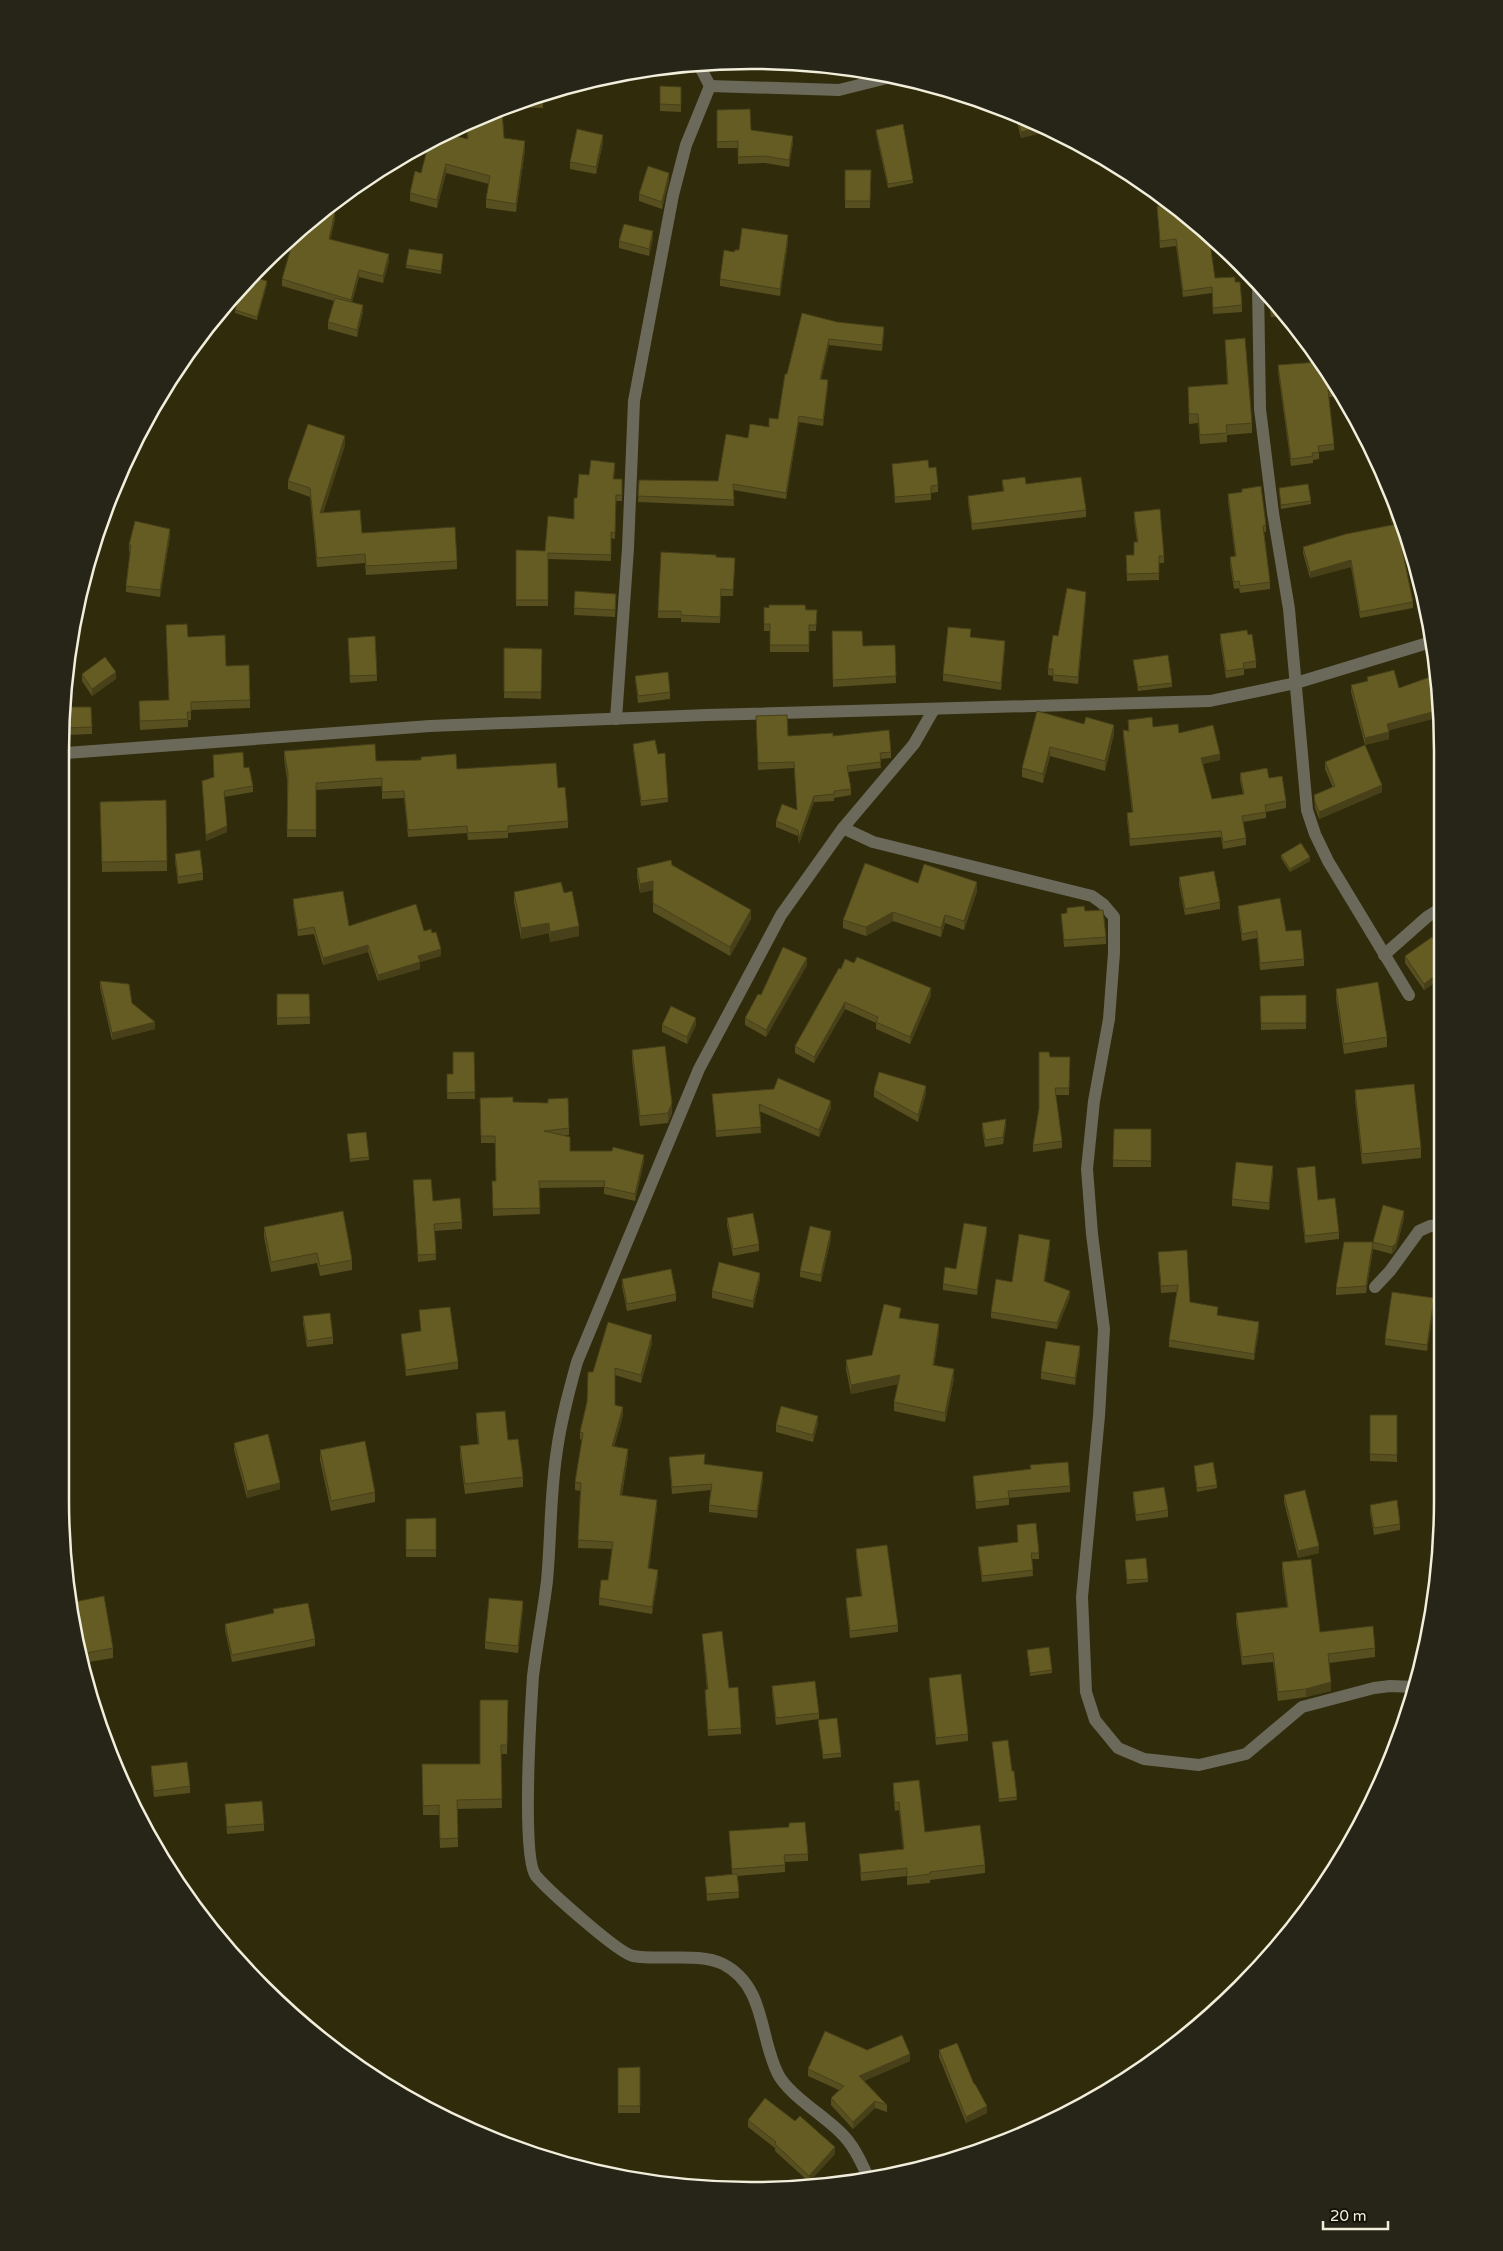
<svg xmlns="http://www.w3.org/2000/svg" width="1503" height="2251" viewBox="0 0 1503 2251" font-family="'Varela Round',sans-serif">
<rect width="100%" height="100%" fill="#302b0b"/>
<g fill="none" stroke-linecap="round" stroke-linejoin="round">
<g stroke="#6b695a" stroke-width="12">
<path d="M710,86L839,90L891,77"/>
<path d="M1258,285L1260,409L1273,513L1289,609L1307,810L1315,834L1328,861L1409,995"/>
<path d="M616,719L628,548L634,401L673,195L686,145L710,86L698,63"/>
<path d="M66,753L430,726L707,715L1210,701L1296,683L1431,642"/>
<path d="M843,828L873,842L1092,896L1103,904L1114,917V953L1109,1019L1094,1101L1087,1169L1092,1234L1104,1329L1099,1416L1082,1597L1086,1692L1095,1720L1118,1748L1144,1759L1199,1765L1246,1754L1302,1707L1374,1688L1390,1686L1416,1687"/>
<path d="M1384,955L1427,917L1441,908"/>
<path d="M1375,1287L1390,1271L1419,1231L1430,1226L1439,1225"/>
<path d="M869,2179C861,2162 854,2145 840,2132C824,2116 787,2093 778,2074C759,2037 766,1986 723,1964C699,1952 661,1961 633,1956C618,1953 549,1891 536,1876C521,1858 531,1707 533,1676C537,1644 543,1613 547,1581C551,1538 550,1493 557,1450C561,1420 569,1391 577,1362L699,1069L781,915L843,828L914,744L934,709"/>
</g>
</g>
<g fill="#574f1f">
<path d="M660,86L681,87V112L660,111Z"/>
<path d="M543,95V108L510,107Z"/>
<path d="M502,110L504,138L525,150L516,212L486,208V199L489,184L446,173L437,208L410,201V193L421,173L467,139L466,124Z"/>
<path d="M717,110L751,130L793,142L789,167L765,163L738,164V148H717Z"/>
<path d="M1015,115L1049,131L1021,138Z"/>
<path d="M876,130L913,180V183L888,188L876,134Z"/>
<path d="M603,142L596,174L570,169V162Z"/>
<path d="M845,170H871L870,208H845Z"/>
<path d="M669,180L662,209L639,201V194Z"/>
<path d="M1167,203L1208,232L1213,238V243H1210L1215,278L1235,282L1242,305V312L1213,314L1212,293L1183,297L1176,246L1160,248L1157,206L1168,205Z"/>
<path d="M335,219L330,239L389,261L383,283L359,277L352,302L363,312L357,337L328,329V322L334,301L282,286V279Z"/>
<path d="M653,238L649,256L619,248V241Z"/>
<path d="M788,242L780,296L720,286V279L739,250Z"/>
<path d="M443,257L441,274L406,268V265Z"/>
<path d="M267,284L257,320L235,313V310Z"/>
<path d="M1268,296L1288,317H1271Z"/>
<path d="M837,322L884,333L882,351L829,345L821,379L828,386L823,426L799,422L786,499L733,490L734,506L638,502L639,480L718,481L748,438L769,427L778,419L787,374Z"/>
<path d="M1225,340L1252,423V433L1227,435V442L1200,444L1198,423L1189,424L1188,387L1227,384Z"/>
<path d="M1319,362L1341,396L1329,397L1334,444V450L1319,452V459L1313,460V463L1291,466L1278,372V365Z"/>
<path d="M345,445L323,513L362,533L457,561V569L366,575L365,563L317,567L310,497L288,489V481Z"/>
<path d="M892,464L929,468L938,485V492L931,493V500L895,503Z"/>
<path d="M615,469L614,479H622V501H616L615,539L611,538V561L548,559V606H516V550L545,551L574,519L577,498L589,475Z"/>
<path d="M1002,480L1026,484L1086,510V517L972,530L968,503V496L1003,491Z"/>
<path d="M1279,488L1311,501V504L1281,509Z"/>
<path d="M1228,494L1266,525V532H1264L1270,582V589L1240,593L1239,588L1234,589L1230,564V557L1235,556L1228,501Z"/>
<path d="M1134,512L1164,556V563H1159V580L1127,581L1126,555H1134L1137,542L1134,519Z"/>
<path d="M1346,534L1413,602V608L1360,618L1351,567L1310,578L1303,553V547Z"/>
<path d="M170,536L160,597L126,592V586L130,552L129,551V545Z"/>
<path d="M716,557L735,565L733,596H721L720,623L681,622V618H658V611Z"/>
<path d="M575,591L616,601L615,617L574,615Z"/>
<path d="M1086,599L1078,684L1053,681V676L1048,675V669L1058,636Z"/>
<path d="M764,607L817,610L816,631H809V652H770V631H764Z"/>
<path d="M166,625L188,637L226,666L250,700V708L191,710V720H188V727L140,730L139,701L169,700Z"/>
<path d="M832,631L863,646L895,645L896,683L833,687Z"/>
<path d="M1220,634L1248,635L1256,661V668L1244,669V675L1226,678L1220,641Z"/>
<path d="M970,637L1005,648L1001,690L943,681V674Z"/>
<path d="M348,638L377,675V681L350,683Z"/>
<path d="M504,648L542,649L541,699L504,698Z"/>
<path d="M1133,660L1172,683V687L1138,691Z"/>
<path d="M82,674L116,679L92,696L82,681Z"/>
<path d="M635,676L670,692V699L638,703Z"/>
<path d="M1367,677L1399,688L1440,717L1389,730V739L1365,745L1351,692V685L1367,681Z"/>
<path d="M66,707L92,727V734L66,735Z"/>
<path d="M1037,711L1114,734L1105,771L1050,756L1043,783L1022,777V768Z"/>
<path d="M1128,720L1179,733L1220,760L1203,764L1212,799L1243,794L1240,780V773L1269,778L1286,801V808L1266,812V818L1243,822L1246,838V845L1223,849L1221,837L1130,846L1127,819V813L1132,812L1123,736V730L1128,731Z"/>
<path d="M756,723L788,736H833L891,752V758L880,759L881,768L848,772L851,789V795L834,798V801L814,802L799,844L798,836L776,827V821L797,809L794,768L758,770Z"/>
<path d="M633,744L658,754L668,798V802L641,806L633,749Z"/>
<path d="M284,751L457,769L558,788L568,821V828L508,833V838L468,840L467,833L408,837L404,798L382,799V786L316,790V837H287V780L284,758Z"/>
<path d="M213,755L244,768L253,786V792L224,797L227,832L206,841L202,781L214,778Z"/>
<path d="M1325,762L1382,792L1319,819L1315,808L1314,795L1333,788L1325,769Z"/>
<path d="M166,800L167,871L102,872L100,802Z"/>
<path d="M175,854L203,873V880L178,884L175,861Z"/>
<path d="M1281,855L1310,861L1290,872L1281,858Z"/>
<path d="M672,865L751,919L730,956L653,912V890L640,893L637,877V868Z"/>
<path d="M1179,877L1220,902V909L1185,915L1179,884Z"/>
<path d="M918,883L977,891L964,930L945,923L941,937L893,921L866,936L843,928V920Z"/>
<path d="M514,892L564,893L579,936L550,942L549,933L521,939L514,902Z"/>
<path d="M293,899L349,926L424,931L441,956L420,962V969L378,981L368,952L323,965L314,934L298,936L293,905Z"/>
<path d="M1238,906L1286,931L1304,959V966L1260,970L1257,938L1242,941L1238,913Z"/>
<path d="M1085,911L1106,937V944L1064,947L1061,914Z"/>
<path d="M1440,949V979L1424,990L1405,963V956Z"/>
<path d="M807,965L766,1037L745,1025V1018L761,995Z"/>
<path d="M839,968L931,995L910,1044L876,1029V1023L845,1009L814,1063L795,1053V1046Z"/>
<path d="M100,981L132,1003L155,1029L112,1040L100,988Z"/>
<path d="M1336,989L1387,1037V1047L1344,1054L1336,999Z"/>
<path d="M277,994H309L310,1024L277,1025Z"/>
<path d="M1306,995V1029L1261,1030L1260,996Z"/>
<path d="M662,1025H696L687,1044L662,1032Z"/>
<path d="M632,1050L672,1113L668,1123L640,1126L632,1060Z"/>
<path d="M474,1052L475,1099H447V1074H453Z"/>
<path d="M1050,1057H1070L1069,1095H1055L1062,1141V1148L1033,1152V1145Z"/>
<path d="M874,1090L926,1093L918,1122L874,1097Z"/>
<path d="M1355,1090L1421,1148V1158L1362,1164L1355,1100Z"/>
<path d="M712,1094L831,1108L819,1137L759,1111L761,1133L716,1137Z"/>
<path d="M480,1098L513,1102L569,1128V1135L563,1136L570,1151L644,1161L635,1201L604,1194V1187L539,1188L540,1214L493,1216L492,1181H496L495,1143H481Z"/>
<path d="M982,1123L1006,1125L1003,1144L985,1147L982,1129Z"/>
<path d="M1114,1129H1151V1167H1113Z"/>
<path d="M347,1134L369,1157V1160L350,1162Z"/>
<path d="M1297,1168L1339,1232V1239L1305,1243L1297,1175Z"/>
<path d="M1273,1173L1269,1210L1232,1206V1199Z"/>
<path d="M413,1180L433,1201L462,1222V1229L435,1231L436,1260L418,1262Z"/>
<path d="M727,1218L759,1244V1251L733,1256L727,1225Z"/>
<path d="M1404,1218L1396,1249L1392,1254L1373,1249L1366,1293L1336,1295V1288L1373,1242Z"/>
<path d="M264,1227L352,1260V1270L320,1276L317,1263L271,1272L264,1237Z"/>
<path d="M987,1233L977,1295L943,1290V1284Z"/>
<path d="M831,1238L821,1282L800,1277V1271Z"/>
<path d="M1050,1246L1045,1281L1070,1297L1057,1329L991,1318V1312L1012,1282Z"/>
<path d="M1158,1252L1190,1302L1218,1315L1259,1329L1254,1360L1169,1347V1340L1177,1292L1161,1293Z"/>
<path d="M622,1279L676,1294V1301L627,1311L622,1286Z"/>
<path d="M760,1279L753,1308L712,1298V1291Z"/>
<path d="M1434,1305L1427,1351L1385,1345V1339Z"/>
<path d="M419,1310L458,1362V1369L406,1376L401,1340V1334L421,1331Z"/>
<path d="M303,1316L333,1337V1344L307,1347L303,1323Z"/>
<path d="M901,1318L939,1332L934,1365L954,1378L945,1422L894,1411V1402L898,1384L851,1394L846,1369V1360L872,1355Z"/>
<path d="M652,1343L641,1383L615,1375V1405L623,1415L614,1447L628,1457L622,1495L657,1507L649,1568L658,1577L652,1614L599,1605V1598L608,1580L612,1549L578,1548L580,1491L575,1490V1482L582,1440L580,1439V1432L587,1402L593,1372Z"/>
<path d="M1080,1353L1075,1385L1041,1379V1372Z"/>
<path d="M476,1413L508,1440L523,1477V1487L465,1494L460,1456V1446L478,1444L476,1423Z"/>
<path d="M1370,1415H1397V1462L1370,1461Z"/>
<path d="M818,1423L813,1442L776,1432V1425Z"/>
<path d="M234,1443L280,1489L247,1498L234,1450Z"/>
<path d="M320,1450L375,1492V1502L331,1511L320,1460Z"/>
<path d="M669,1457L705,1464L763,1479L757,1518L709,1512V1505L711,1490L672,1494Z"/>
<path d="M1030,1465L1070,1486V1492L1009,1498V1505L976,1509L973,1483V1476L1030,1469Z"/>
<path d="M1194,1466L1217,1485V1488L1197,1492Z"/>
<path d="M1133,1492L1168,1510V1517L1136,1521L1133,1499Z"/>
<path d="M1284,1495L1319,1553L1298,1558L1284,1502Z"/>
<path d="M1370,1505L1400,1524V1530L1374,1535L1370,1512Z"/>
<path d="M436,1518V1557H406V1519Z"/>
<path d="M1017,1525L1039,1553V1559H1032L1033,1576L982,1582L978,1553V1547L1018,1542Z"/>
<path d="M856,1549L898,1625V1632L850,1638L846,1605V1598L861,1596L856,1556Z"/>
<path d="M1282,1562L1320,1632L1375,1648V1657L1329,1663L1331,1691L1306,1697L1278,1701L1273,1662L1242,1665L1236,1622V1613L1287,1607L1282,1571Z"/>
<path d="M1125,1563L1148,1579V1582L1127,1584Z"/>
<path d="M69,1603L113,1648V1658L83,1663Z"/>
<path d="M523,1608L518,1653L485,1649V1642Z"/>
<path d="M273,1609L315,1639V1646L232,1662L225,1630V1624L273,1613Z"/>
<path d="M702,1634L729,1688L741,1728V1734L708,1736L705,1696V1690H707Z"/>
<path d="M1027,1650L1052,1670V1673L1030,1676Z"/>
<path d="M929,1678L968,1734V1741L936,1745L929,1685Z"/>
<path d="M772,1686L819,1713V1719L776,1725L772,1693Z"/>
<path d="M508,1700L507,1754H501L502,1808L458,1809V1847L440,1848L439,1815H423L422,1764H480Z"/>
<path d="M818,1720L841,1753V1757L823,1759Z"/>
<path d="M992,1742L1012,1771L1017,1800L999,1802Z"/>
<path d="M151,1766L190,1786V1793L154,1797L151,1773Z"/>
<path d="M893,1783L925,1832L985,1865V1873L930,1880V1883L907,1885V1876L861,1881L859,1854L903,1849L899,1810L895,1811L893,1792Z"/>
<path d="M225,1804L264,1824V1831L227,1834Z"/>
<path d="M729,1831L808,1854V1861L785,1862V1872L738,1876L739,1898L707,1901L705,1877L732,1874Z"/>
<path d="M867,2050L910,2061L864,2081L887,2105V2112L875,2108L853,2129L831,2105V2098L839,2090L808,2076V2069Z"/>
<path d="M939,2050L974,2084L987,2113L966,2123L939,2057Z"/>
<path d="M640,2067V2113H618V2068Z"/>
<path d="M748,2120L835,2154L809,2182L775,2151V2148L748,2127Z"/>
</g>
<g fill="#474019">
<path d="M1040,127L1049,131L1021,138V132Z"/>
<path d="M603,135V142L596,174V167Z"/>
<path d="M793,136V142L789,167V160Z"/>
<path d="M525,141V150L516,212V204Z"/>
<path d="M446,164V173L437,208V200Z"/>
<path d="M669,173V180L662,209V202Z"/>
<path d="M335,212V219L329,246V239Z"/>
<path d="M653,231V238L649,256V249Z"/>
<path d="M788,235V242L780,296V289Z"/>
<path d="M389,254V261L383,283V276Z"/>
<path d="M359,270V277L351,306V300Z"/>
<path d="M267,281V284L257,320V317Z"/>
<path d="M363,305V312L357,337V330Z"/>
<path d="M829,339V345L820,385V379Z"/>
<path d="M828,380V386L823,426V420Z"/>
<path d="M799,416V422L786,499V493Z"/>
<path d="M345,436V445L320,522V513Z"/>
<path d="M1399,518L1400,521L1391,523V519Z"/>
<path d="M170,529V536L160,597V590Z"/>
<path d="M1351,560V567L1310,578V572Z"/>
<path d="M88,567L83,592V586Z"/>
<path d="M1086,592V599L1078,684V677Z"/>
<path d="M1005,641V648L1001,690V683Z"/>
<path d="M116,672V679L92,696V689Z"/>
<path d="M1440,710V717L1387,731V724Z"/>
<path d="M1114,725V734L1105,771V761Z"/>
<path d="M1389,732V739L1365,745V738Z"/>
<path d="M1050,747V756L1043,783V774Z"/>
<path d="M1220,754V760L1201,764V758Z"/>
<path d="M1382,785V792L1319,819V812Z"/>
<path d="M814,796V802L799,844V838Z"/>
<path d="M227,826V832L206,841V835Z"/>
<path d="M1310,857V861L1290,872V869Z"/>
<path d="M653,881V890L640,893V884Z"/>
<path d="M977,882V891L964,930V921Z"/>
<path d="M751,910V919L730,956V947Z"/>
<path d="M893,912V921L866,936V927Z"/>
<path d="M945,915V923L941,937V928Z"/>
<path d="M549,923V933L521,939V928Z"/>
<path d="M579,926V936L550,942V932Z"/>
<path d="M368,945V952L323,965V958Z"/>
<path d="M441,949V956L420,962V969L378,981V975L418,956Z"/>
<path d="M807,958V965L766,1037V1030Z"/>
<path d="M1440,972V979L1424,990V984Z"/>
<path d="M931,988V995L910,1044V1037Z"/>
<path d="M845,1002V1009L814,1063V1057Z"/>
<path d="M696,1018V1025L687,1044V1037Z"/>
<path d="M155,1022V1029L112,1040V1033Z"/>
<path d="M926,1086V1093L918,1122V1115Z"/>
<path d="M831,1101V1108L819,1137V1130Z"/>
<path d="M672,1103V1113L668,1123V1113Z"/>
<path d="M1006,1119V1125L1003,1144V1137Z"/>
<path d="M644,1155V1161L635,1201V1194Z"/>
<path d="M1273,1166V1173L1269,1210V1203Z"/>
<path d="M1404,1211V1218L1396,1249L1392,1254V1247Z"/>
<path d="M987,1227V1233L977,1295V1290Z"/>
<path d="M831,1231V1238L821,1282V1275Z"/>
<path d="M1050,1240V1246L1044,1287V1281Z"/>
<path d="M1373,1242V1249L1366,1293V1286Z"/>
<path d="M760,1273V1279L753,1308V1301Z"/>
<path d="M1070,1291V1297L1057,1329V1323Z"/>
<path d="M1434,1298V1305L1427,1351V1345Z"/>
<path d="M1259,1322V1329L1254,1360V1354Z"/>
<path d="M939,1324V1332L933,1373V1365Z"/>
<path d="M652,1335V1343L641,1383V1375Z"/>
<path d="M1080,1346V1353L1075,1385V1378Z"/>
<path d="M954,1369V1378L945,1422V1413Z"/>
<path d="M900,1375V1383L851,1394V1385Z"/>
<path d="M623,1407V1415L612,1454V1446Z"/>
<path d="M818,1416V1423L813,1442V1435Z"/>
<path d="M628,1449V1457L620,1503V1495Z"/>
<path d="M763,1472V1479L757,1518V1511Z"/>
<path d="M280,1483V1489L247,1498V1491Z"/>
<path d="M657,1500V1507L648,1575V1568Z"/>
<path d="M1319,1546V1553L1298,1558V1551Z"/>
<path d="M658,1570V1577L652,1614V1607Z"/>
<path d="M523,1601V1608L518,1653V1646Z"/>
<path d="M1331,1682V1691L1306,1697V1689Z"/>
<path d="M910,2054V2061L859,2083V2076Z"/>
<path d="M875,2101V2108L853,2129V2122Z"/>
<path d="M987,2106V2113L966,2123V2117Z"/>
<path d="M835,2147V2154L809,2182V2176Z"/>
</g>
<g fill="#655c24" stroke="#474019">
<path d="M660,86L681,87V105L660,104Z"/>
<path d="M543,95V101H527Z"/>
<path d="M750,109L751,130L793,136L789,160L765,156L738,157V141L717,142V110Z"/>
<path d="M502,110L504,138L525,141L516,204L486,199L490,176L446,164L437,200L410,193L415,171L421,173L429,142L443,133L468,139L467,123Z"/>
<path d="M1017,116L1040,127L1021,132Z"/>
<path d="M903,124L913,180L888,184L876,130Z"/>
<path d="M577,129L603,135L596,167L570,162Z"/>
<path d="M648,166L669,173L662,202L639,194Z"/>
<path d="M845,170H871L870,201H845Z"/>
<path d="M1169,204L1208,232L1212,236H1209L1215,278L1235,277V282H1240L1242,305L1213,308L1212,287L1183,291L1176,239L1160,241L1157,206L1169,205Z"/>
<path d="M324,209L335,212L329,239L389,254L383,276L359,270L351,300L282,279L294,237Z"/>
<path d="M624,224L653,231L649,249L619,241Z"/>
<path d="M742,228L788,235L780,289L720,279L724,250L734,252L735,250H739Z"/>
<path d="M409,249L443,254L441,271L406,265Z"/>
<path d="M252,277L267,281L257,317L235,310L242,286Z"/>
<path d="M1269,297L1281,311H1271Z"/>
<path d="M335,298L363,305L357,330L328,322Z"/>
<path d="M802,313L837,322L884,327L882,345L829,339L820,379L828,380L823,420L799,416L786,493L733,484L734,500L638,496L639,480L718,481L726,434L748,438L750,424L769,427V418L778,419L785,374H787Z"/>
<path d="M1245,338L1252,423L1226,425L1227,433L1200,435L1198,414H1189L1188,387L1228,384L1225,340Z"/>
<path d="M1319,362L1337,389L1328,390L1334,444L1318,446L1319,452L1312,453L1313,456L1291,459L1278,365Z"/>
<path d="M308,424L345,436L320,513L360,510L362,533L455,527L457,561L366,566L365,554L317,558L310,488L288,481Z"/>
<path d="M591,460L615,463L613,479H622V495H616L615,533L611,532V555L548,553V600H516V550L545,551L548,516L574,519V498H577L579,474L589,475Z"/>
<path d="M928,460L929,468L936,467L938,485L931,486V494L895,497L892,464Z"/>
<path d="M1025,477L1026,484L1081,477L1086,510L972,524L968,496L1004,491L1002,480Z"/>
<path d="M1308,484L1311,501L1281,505L1279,488Z"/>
<path d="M1261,486L1266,525L1263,526L1270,582L1240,586L1239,581L1234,582L1230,557L1236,556L1228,494L1242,492V489Z"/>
<path d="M1390,495L1399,518L1391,519L1388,501H1391Z"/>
<path d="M1160,509L1164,556H1159V573L1127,574L1126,555H1134V542H1138L1134,512Z"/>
<path d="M135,521L170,529L160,590L126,586L131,545H129Z"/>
<path d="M1397,524L1413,602L1360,612L1351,560L1310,572L1303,547L1346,534Z"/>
<path d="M661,552L716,555V557L735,558L733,590L721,589L720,617L681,615V611H658Z"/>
<path d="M1067,588L1086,592L1078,677L1053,675V669H1048L1053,635L1058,636Z"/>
<path d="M575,591L616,594L615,610L574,608Z"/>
<path d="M769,605H805L806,610H817L816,625H809V645H770V624H764V607L769,608Z"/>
<path d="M187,624L188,637L225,635L226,666L249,665L250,700L191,702V712H187L188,719L140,721L139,701L169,700L166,625Z"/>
<path d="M948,627L971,629L970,637L1005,641L1001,683L943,674Z"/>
<path d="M1247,630L1248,635L1252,634L1256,661L1243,663L1244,668L1226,671L1220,634Z"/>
<path d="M832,631H862L863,646L895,645L896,676L833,680Z"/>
<path d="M375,636L377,675L350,676L348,638Z"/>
<path d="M504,648L542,649L541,692H504Z"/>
<path d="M1168,655L1172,683L1138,687L1133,660Z"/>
<path d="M105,657L116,672L92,689L82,674Z"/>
<path d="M1394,670L1399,688L1430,677L1440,710L1387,724L1389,732L1365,738L1351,685L1368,681L1367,677Z"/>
<path d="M668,672L670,692L638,696L635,676Z"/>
<path d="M66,707H91L92,727L66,728Z"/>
<path d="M1037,711L1084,724L1086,717L1114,725L1105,761L1050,747L1043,774L1022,768Z"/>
<path d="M787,715L788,736L833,733V736L889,730L891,752L880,753L881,762L847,766L851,789L834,791V794L814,796L799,838L798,830L776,821L782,804L797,810L794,762L758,763L756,716Z"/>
<path d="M1152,717L1153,727L1178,724L1179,733L1213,725L1220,754L1201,758L1212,799L1244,794L1240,773L1267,768L1269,778L1282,776L1286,801L1265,805L1266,812L1242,816L1246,838L1223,842L1221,831L1130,839L1127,813L1133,812L1123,730L1129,731L1128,720Z"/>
<path d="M655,740L658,754L665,753L668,798L641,801L633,744Z"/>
<path d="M375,744L376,761L421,760V757L456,754L457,769L556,763L558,788L565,787L568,821L508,826V831L468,833L467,826L408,830L404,791L382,792V778L316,783V830H287L288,774L284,751Z"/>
<path d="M1365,745L1382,785L1319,812L1315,802L1314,795L1335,786L1325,762Z"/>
<path d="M243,752L244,768L249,767L253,786L224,791L227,826L206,835L202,781L214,777L213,755Z"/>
<path d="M166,800L167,861L102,862L100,802Z"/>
<path d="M1301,843L1310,857L1290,869L1281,855Z"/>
<path d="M200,850L203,873L178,877L175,854Z"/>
<path d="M671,860L672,865L751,910L730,947L653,903V881L640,884L637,868Z"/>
<path d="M865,863L918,883L924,864L977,882L964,921L945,915L941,928L893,912L866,927L843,920Z"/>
<path d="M1214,871L1220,902L1185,909L1179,877Z"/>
<path d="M561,882L564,893L572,891L579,926L550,932L549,923L521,928L514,892Z"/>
<path d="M343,891L349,926L416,904L424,931L431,929L432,933L436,932L441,949L418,956L420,962L378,975L368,945L323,958L314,927L298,930L293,899Z"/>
<path d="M1280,898L1286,931L1301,930L1304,959L1260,963L1257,931L1242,934L1238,906Z"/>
<path d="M1084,906L1085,911L1103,910L1106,937L1064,940L1061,914L1067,913V908Z"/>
<path d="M1432,937L1440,949V972L1424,984L1405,956Z"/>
<path d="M783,947L807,958L766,1030L745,1018L758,994L761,995Z"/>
<path d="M857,957L931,988L910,1037L876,1022L878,1017L845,1002L814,1057L795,1046L839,968L841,969L845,959L854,963Z"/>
<path d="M100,981L129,984L132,1003L155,1022L112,1033Z"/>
<path d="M1378,982L1387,1037L1344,1044L1336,989Z"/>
<path d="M277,994H309L310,1017L277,1018Z"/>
<path d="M1306,995V1023H1261L1260,996Z"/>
<path d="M671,1006L696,1018L687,1037L662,1025Z"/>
<path d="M665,1046L672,1103L668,1113L640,1116L632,1050Z"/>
<path d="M453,1052H474L475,1092L447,1093V1074H453Z"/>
<path d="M1039,1052H1049L1050,1057H1070L1069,1088H1055L1062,1141L1033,1145L1039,1108Z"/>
<path d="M879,1072L926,1086L918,1115L874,1090Z"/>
<path d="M778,1078L831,1101L819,1130L759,1104L761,1127L716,1131L712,1094L774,1089Z"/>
<path d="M1414,1084L1421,1148L1362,1154L1355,1090Z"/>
<path d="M513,1097V1102L548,1103V1099L568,1098L569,1128L544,1131L570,1137V1151H612L613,1147L644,1155L635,1194L604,1187L605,1181H539L540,1208L493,1209L492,1181H496L495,1136H481L480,1098Z"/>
<path d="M1006,1119L1003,1137L985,1140L982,1123Z"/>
<path d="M1114,1129H1151V1161L1113,1160Z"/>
<path d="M366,1132L369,1157L350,1159L347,1134Z"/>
<path d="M1236,1162L1273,1166L1269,1203L1232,1199Z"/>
<path d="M1315,1166L1318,1200L1335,1198L1339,1232L1305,1236L1297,1168Z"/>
<path d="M431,1179L433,1201L460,1198L462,1222L434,1224L436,1254L418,1255L413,1180Z"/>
<path d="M1383,1205L1404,1211L1396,1243L1392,1247L1373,1242Z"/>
<path d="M343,1211L352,1260L320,1266L317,1253L271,1262L264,1227Z"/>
<path d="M753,1213L759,1244L733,1249L727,1218Z"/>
<path d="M964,1223L987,1227L977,1290L943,1284L945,1267L956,1269Z"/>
<path d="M810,1226L831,1231L821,1275L800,1271Z"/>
<path d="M1019,1234L1050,1240L1044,1281L1070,1291L1057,1323L991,1312L996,1279L1012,1282Z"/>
<path d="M1344,1242H1373L1366,1286L1336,1288Z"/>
<path d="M1187,1250L1190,1302L1218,1307L1217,1315L1259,1322L1254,1354L1169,1340L1178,1285L1161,1286L1158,1252Z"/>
<path d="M719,1262L760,1273L753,1301L712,1291Z"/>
<path d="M671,1269L676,1294L627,1304L622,1279Z"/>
<path d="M1392,1292L1434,1298L1427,1345L1385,1339Z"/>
<path d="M884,1304L901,1308L899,1318L939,1324L933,1365L954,1369L945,1413L894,1402L900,1375L851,1385L846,1360L872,1355Z"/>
<path d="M450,1307L458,1362L406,1370L401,1334L421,1331L419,1310Z"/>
<path d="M330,1313L333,1337L307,1341L303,1316Z"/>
<path d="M608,1322L652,1335L641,1375L615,1368V1405L623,1407L612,1446L628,1449L620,1495L657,1500L648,1568L658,1570L652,1607L599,1598L601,1580H608L613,1542L578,1540L581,1483L575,1482L583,1433L580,1432L587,1402L588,1372H593Z"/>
<path d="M1046,1341L1080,1346L1075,1378L1041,1372Z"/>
<path d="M781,1406L818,1416L813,1435L776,1425Z"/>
<path d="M505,1411L508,1440L518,1439L523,1477L465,1484L460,1446L479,1444L476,1413Z"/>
<path d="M1370,1415H1397V1455L1370,1454Z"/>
<path d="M268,1434L280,1483L247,1491L234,1443Z"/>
<path d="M365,1441L375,1492L331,1501L320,1450Z"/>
<path d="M705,1454L704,1464L763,1472L757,1511L709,1505L712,1484L672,1487L669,1457Z"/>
<path d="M1068,1462L1070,1486L1008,1491L1009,1498L976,1502L973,1476L1031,1469L1030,1465Z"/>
<path d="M1213,1462L1217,1485L1197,1488L1194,1466Z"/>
<path d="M1164,1487L1168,1510L1136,1515L1133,1492Z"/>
<path d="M1305,1490L1319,1546L1298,1551L1284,1495Z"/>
<path d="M1397,1500L1400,1524L1374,1528L1370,1505Z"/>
<path d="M436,1518V1550H406V1519Z"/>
<path d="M1036,1523L1039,1553H1031L1033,1570L982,1576L978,1547L1018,1542L1017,1525Z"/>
<path d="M887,1545L898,1625L850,1631L846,1598L862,1596L856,1549Z"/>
<path d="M1146,1558L1148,1579L1127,1580L1125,1560Z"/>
<path d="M1311,1559L1320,1632L1373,1626L1375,1648L1328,1654L1331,1682L1306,1689L1278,1692L1273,1653L1242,1657L1236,1613L1288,1607L1282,1562Z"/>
<path d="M104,1596L113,1648L81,1654L69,1603Z"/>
<path d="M489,1598L523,1601L518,1646L485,1642Z"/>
<path d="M308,1603L315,1639L232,1655L225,1624L274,1613L273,1609Z"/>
<path d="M722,1631L729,1688L738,1687L741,1728L708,1730L705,1690L708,1689L702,1634Z"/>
<path d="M1049,1647L1052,1670L1030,1673L1027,1650Z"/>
<path d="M961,1674L968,1734L936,1738L929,1678Z"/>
<path d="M815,1681L819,1713L776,1718L772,1686Z"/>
<path d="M480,1700H508L507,1745H501L502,1799L457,1800L458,1838L440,1839L439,1805L423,1806L422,1764H480Z"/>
<path d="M837,1718L841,1753L823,1755L818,1720Z"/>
<path d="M1008,1740L1012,1771H1014L1017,1797L999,1799L992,1742Z"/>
<path d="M187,1762L190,1786L154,1791L151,1766Z"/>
<path d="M919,1780L925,1832L980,1825L985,1865L930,1872V1874L907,1877V1868L861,1873L859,1854L904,1849L899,1802L895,1803L893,1783Z"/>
<path d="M262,1801L264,1824L227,1827L225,1804Z"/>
<path d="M805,1822L808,1854L784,1855L785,1865L732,1869L729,1831L789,1827V1823Z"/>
<path d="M737,1874L739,1892L707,1894L705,1877Z"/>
<path d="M825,2031L867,2050L902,2035L910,2054L859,2076L887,2105L875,2101L853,2122L831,2098L844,2086L808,2069Z"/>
<path d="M957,2043L974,2084H975L987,2106L966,2117L939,2050Z"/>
<path d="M640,2067V2106H618V2068Z"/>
<path d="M765,2098L795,2121L800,2116L835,2147L809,2176L775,2144L776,2142L748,2120Z"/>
</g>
<path d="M0 0H1503V2251H0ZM751 69H752A682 682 0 0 1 1434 751V1500A682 682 0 0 1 752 2182H751A682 682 0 0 1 69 1500V751A682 682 0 0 1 751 69Z" fill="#272518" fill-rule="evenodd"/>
<path fill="none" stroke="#f1eedc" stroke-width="2.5" d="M751 69H752A682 682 0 0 1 1434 751V1500A682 682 0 0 1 752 2182H751A682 682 0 0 1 69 1500V751A682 682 0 0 1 751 69Z"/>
<path d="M1323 2221v8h65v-8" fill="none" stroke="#f1eedc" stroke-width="2.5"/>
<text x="1330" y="2221" font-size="15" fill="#f1eedc" stroke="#151307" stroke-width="4" paint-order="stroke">20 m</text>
</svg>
